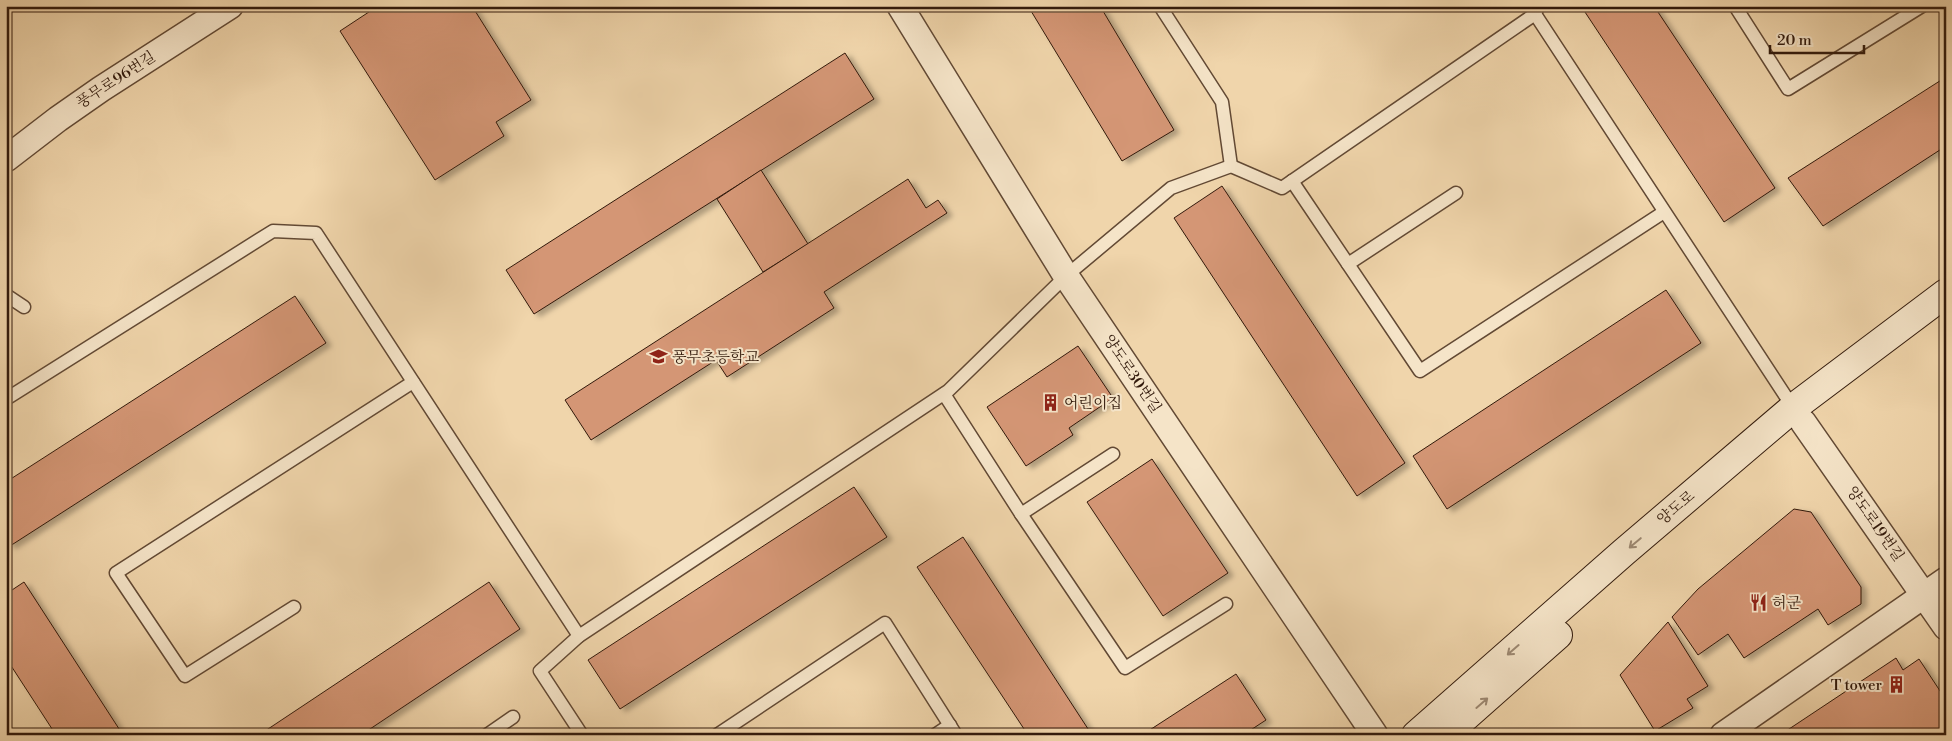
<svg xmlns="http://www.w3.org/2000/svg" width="1952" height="741" viewBox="0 0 1952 741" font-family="'Libre Bodoni','Noto Serif KR',serif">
<defs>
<filter id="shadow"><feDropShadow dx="5.5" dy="3" stdDeviation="2.5" flood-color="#0004"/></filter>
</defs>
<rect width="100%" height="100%" fill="#f0d5ab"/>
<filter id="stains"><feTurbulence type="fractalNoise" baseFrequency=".004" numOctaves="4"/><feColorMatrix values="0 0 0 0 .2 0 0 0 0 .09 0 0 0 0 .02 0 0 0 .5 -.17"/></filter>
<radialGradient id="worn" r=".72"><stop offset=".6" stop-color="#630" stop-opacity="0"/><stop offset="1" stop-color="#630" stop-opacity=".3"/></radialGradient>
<g fill="#d49675" stroke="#321a0c" filter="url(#shadow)">
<path d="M378,6H472L531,100L496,122L504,136L435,180L340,31Z"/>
<path d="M1028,6H1100L1174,130L1122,161Z"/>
<path d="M1581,6H1654L1775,188L1724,222Z"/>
<path d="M845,53L874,99L534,314L506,270Z"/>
<path d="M1946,77V146L1823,226L1788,178Z"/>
<path d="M761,170L808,244L763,272L717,199Z"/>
<path d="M908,179L926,208L938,200L947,213L824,292L834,308L727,377L716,360L591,440L565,400Z"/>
<path d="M1222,186L1405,463L1357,496L1174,218Z"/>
<path d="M1666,290L1701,343L1447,509L1413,456Z"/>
<path d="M295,296L326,343L10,546L6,541V482Z"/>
<path d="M1078,346L1113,398L1069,428L1073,435L1026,466L987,407Z"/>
<path d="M1152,459L1228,573L1163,616L1087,502Z"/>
<path d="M854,487L887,537L620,709L588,660Z"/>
<path d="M1794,509L1811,512L1861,587V604L1828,625L1818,609L1744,658L1728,634L1698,655L1672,617L1698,589Z"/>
<path d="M963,537L1092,735H1028L917,567Z"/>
<path d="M24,582L123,735H56L6,658V594Z"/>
<path d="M489,582L520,629L361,735H259Z"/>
<path d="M1668,622L1708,686L1687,699L1693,708L1655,731L1620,675Z"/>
<path d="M1896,658L1903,670L1919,659L1946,700V735H1780Z"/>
<path d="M1236,674L1266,720L1243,735H1142Z"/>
</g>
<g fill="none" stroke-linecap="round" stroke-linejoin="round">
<defs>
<g id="lane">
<path d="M1160,6L1222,102L1231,166"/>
<path d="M1735,6L1788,89L1922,6"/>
<path d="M1535,14L1794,409"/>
<path d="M1292,181L1420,371L1664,212"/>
<path d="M1348,264L1456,193"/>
<path d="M6,295L24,307"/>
<path d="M944,394L1021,514L1125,668L1226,604"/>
<path d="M6,399L273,231L316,233L579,636"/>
<path d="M1021,514L1113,454"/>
<path d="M294,607L185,676L116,573L413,382"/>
<path d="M487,735L513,717"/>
<path d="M582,735L540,671L579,636L948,391L1066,276L1171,188L1231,166L1282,188L1535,14L1538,6"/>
<path d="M717,735L885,623L956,735"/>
<path d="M935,735L950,725"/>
</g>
<g id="street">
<path d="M900,6L1066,276L1375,735"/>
<path d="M6,159L58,119L101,89L230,6"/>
<path d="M1803,422L1946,627"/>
<path d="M1723,735L1946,580"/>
</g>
<g id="secondary">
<path d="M1416,735L1624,552L1793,408L1946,293"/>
<path d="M1445,735L1558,635"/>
</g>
</defs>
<use href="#lane" stroke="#624934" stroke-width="15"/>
<use href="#street" stroke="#624934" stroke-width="28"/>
<use href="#secondary" stroke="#321a0c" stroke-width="30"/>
<use href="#lane" stroke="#f5e4c8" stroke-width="12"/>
<use href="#street" stroke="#f5e4c8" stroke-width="25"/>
<use href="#secondary" stroke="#f5e4c8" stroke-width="28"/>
</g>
<defs><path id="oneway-shaft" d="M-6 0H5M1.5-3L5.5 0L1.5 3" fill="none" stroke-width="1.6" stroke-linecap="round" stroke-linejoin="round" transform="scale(1.25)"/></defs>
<g stroke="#9d8973">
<use href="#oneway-shaft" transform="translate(1635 543) rotate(140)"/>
<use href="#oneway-shaft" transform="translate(1513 650) rotate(139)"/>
<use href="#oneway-shaft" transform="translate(1482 703) rotate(-41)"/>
</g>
<defs>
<symbol id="school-bare" viewBox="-9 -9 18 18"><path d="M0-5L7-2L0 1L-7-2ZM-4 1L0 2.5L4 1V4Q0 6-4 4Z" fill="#8f2418" stroke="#f5e4c8" stroke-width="2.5" paint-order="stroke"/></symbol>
<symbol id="building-bare" viewBox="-9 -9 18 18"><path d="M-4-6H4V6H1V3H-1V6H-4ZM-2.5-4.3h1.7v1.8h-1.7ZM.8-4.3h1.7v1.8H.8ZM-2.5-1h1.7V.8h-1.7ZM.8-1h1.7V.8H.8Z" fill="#8f2418" stroke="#f5e4c8" stroke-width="2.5" paint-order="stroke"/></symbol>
<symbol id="restaurant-bare" viewBox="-9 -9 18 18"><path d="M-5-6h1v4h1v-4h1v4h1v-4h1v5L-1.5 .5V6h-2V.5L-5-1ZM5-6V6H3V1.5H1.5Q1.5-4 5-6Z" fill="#8f2418" stroke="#f5e4c8" stroke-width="2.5" paint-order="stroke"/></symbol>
</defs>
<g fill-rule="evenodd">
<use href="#school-bare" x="646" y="344" width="25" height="25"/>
<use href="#building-bare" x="1038" y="390" width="25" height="25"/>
<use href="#restaurant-bare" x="1746" y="590" width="25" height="25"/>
<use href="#building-bare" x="1884" y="672" width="25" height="25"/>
</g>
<g text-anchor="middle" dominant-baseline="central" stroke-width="4" stroke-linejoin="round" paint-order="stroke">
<g font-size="15" fill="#321a0c" stroke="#f5e4c8">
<text transform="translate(116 80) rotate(-33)">풍무로96번길</text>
<text transform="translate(1132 374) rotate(56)">양도로30번길</text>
<text transform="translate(1676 508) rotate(-40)">양도로</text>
<text transform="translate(1875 524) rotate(55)">양도로19번길</text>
</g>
<g font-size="15" fill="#321a0c" stroke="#f5e4c8" text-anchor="start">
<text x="672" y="357">풍무초등학교</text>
<text x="1064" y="403">어린이집</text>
<text x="1772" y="603">허군</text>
<text x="1882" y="685" text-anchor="end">T tower</text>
</g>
</g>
<rect width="1952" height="741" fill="none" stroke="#f0d5ab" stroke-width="25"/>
<rect x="8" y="8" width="1937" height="726" fill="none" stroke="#321a0c" stroke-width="2.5"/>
<rect x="12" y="12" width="1927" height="716" fill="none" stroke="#321a0c"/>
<path d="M1770 45v8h94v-8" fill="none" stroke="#321a0c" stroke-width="2.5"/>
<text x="1777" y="45" font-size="15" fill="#321a0c" stroke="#f5e4c8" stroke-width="4" paint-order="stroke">20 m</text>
<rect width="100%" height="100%" filter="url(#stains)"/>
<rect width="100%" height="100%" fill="url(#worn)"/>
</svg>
